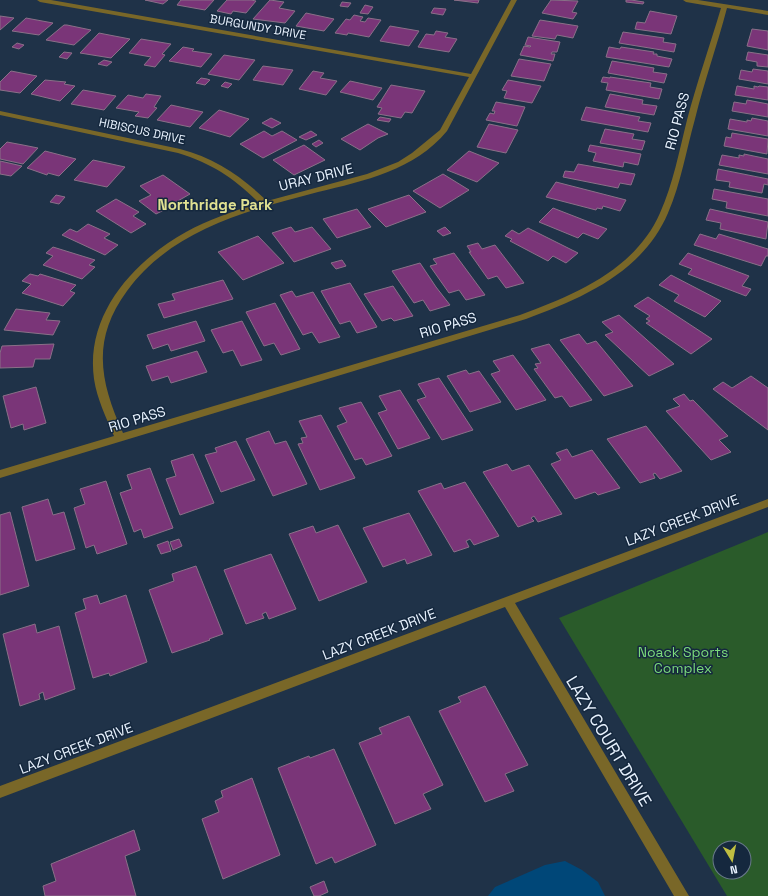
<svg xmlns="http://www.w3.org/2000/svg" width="768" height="896" viewBox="0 0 768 896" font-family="'Space Grotesk',sans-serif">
<rect width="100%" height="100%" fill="#1f3248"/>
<path fill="#2a5b2a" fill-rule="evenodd" d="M768,532V896H727L559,618ZM720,848H744V872H720Z"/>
<path fill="#004778" d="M565,861L582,870L598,882L605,896H488L495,887L545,865Z"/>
<g fill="#7a3578" stroke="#8a7088">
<path d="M145,0H168L163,4Z"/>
<path d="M181,0H214L205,10L177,5Z"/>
<path d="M227,0H251L256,1L246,13L233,11L231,14L217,11Z"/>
<path d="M270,0L284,2L279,8L295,11L285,23L253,19Z"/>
<path d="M454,0H479L478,3Z"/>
<path d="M551,0L578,1L572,12L577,13L573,19L542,13Z"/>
<path d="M626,0H631L644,2L643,4L626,2Z"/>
<path d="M342,2L351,3L348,7L340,6Z"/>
<path d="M365,5L373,7L368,14L360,13Z"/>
<path d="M434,8L446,9L443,15L431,13Z"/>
<path d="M650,11L677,16L671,34L635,29L637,22L645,23Z"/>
<path d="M306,13L334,19L324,31L296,26Z"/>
<path d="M354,15L363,17L360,21L365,22L368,18L381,20L369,37L348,33L347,35L335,33L346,19L350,20Z"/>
<path d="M0,16L14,18L0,30Z"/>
<path d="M26,18L53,23L39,35L12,31Z"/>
<path d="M540,20L578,26L573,38L557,35L555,39L532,36Z"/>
<path d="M64,25H67L91,30L74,45L46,40Z"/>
<path d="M390,26L419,31L409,46L380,41Z"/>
<path d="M752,29L768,31V50L747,46Z"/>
<path d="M436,31L448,33L445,37L457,39L449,52L418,47L426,34L434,35Z"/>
<path d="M623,32L664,38L663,42L676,44L674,52L619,43Z"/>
<path d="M99,33L104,34L130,39L111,58L80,53Z"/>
<path d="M528,37L560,42L557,52H552L551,54H555L553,61L520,55L524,46L530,47L531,46L525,45Z"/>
<path d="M141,39L171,44L162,54L165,55L155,67L144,65L151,57L129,53Z"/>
<path d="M17,43L24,45L19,49L12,47Z"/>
<path d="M183,47L194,49L192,51L212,54L201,67L169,61Z"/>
<path d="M609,47L620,49L621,47L654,52L653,54H657V56L672,59L669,67L606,57Z"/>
<path d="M64,52L72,53L67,59L59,57Z"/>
<path d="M748,52L768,55V67L757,66V62L746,60Z"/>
<path d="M224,55L255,60L239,80L208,74Z"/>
<path d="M519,59L551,64L544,81L511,76Z"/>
<path d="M104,60L112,62L107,66L98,64Z"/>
<path d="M612,61L654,68L653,72L667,74L664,83L608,73Z"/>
<path d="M263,66L293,70L283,85L253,80Z"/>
<path d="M753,69L768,71V84L739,79L741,70L752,72Z"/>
<path d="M11,71L37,76L20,93L0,90V82Z"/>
<path d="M313,71L324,73L320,78L337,81L326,95L299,89Z"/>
<path d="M603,77L610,78V77L651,83L650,87L662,89L659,99L606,90L608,83L601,82Z"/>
<path d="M201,78L207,79L210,80L205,85L196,83Z"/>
<path d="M45,80L66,82L64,84L75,86L60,101L31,94Z"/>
<path d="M508,80L541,86L532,103L504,98L507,91L502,90Z"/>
<path d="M350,81L382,88L373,100L340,92Z"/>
<path d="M225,82L232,84L228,88L221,86Z"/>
<path d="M391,85L425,91L412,113L405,112L401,118L378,114L382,108L377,107Z"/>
<path d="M737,86L754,89V86L758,87L759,86L768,87V100L735,95Z"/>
<path d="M83,90L116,96L104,110L71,104Z"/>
<path d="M146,94L161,96L154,107L157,108L148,118L135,116L139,112L116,108L128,95L143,98Z"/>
<path d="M610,94L643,100L642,104L657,106L654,115L605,107Z"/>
<path d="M747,100L768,104V117L732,111L734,102L746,104Z"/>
<path d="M496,102L525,107L517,126L486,120L490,113L494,114L495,111H492Z"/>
<path d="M171,105L203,112L190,127L157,120Z"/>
<path d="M586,107L640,117L638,121L651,123L648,132L581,120Z"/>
<path d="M219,110L249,119L230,137L199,128Z"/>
<path d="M380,117L391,119L389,122L377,120Z"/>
<path d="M271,118L281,123L272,128L262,123Z"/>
<path d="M752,118L768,121V136L728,129L730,119L747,122V120L751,121Z"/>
<path d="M368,124L388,134L378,138L360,150L341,139Z"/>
<path d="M489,124L518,130L506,153L477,147Z"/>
<path d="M605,129L634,134L632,139L645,141L642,150L600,143Z"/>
<path d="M264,131L272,136L282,131L297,140L263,158L240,144Z"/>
<path d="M311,131L317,135L306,140L299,137Z"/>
<path d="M732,133L768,139L767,154L724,146L726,137L731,138Z"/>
<path d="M319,140L323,143L316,147L312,144Z"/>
<path d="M7,142L23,145L38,148L23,164L0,159V149Z"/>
<path d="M304,145L325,160L294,175L273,160Z"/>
<path d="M590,145L641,154L638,165L624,162L623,167L593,161L596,153L588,151Z"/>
<path d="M45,151L76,159L59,176L48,173L47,175L27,168Z"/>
<path d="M469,151L499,163L477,182L447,170Z"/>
<path d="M744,154L768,159V174L719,165L722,155L739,158V155L744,156Z"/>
<path d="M93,160L107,163L125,167L107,187L74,180Z"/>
<path d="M0,161L22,166L11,176L0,174Z"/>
<path d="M578,164L635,174L631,185L620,183L618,188L563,177L565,171L574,172Z"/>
<path d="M718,169L768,179V185L764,184L762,193L729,187L730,182L716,180Z"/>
<path d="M443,174L469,190L440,208L413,191Z"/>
<path d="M163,175L190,194L176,202L178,203L156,214L139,201L151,195L140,186Z"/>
<path d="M556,182L626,200L620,211L603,206L602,209L597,208L596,210L546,197Z"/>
<path d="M714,189L768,199V216L726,208L727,202L712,199Z"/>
<path d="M56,195L65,197L59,204L50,202Z"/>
<path d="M409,195L426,212L386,227L368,209Z"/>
<path d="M116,199L139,212L133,216L146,224L131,233L96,211Z"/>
<path d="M553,208L607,229L598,239L583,233L578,238L539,222Z"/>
<path d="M357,209L371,227L337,238L323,219Z"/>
<path d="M710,209L768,222L766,239L720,229L721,223L706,220Z"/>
<path d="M88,224L110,234L104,238L118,245L105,255L62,235L70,229L77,232Z"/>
<path d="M291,227L295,232L312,227L331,249L294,262L272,233Z"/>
<path d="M445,227L451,233L443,236L437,231Z"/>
<path d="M528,228L578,253L566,263L553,256L548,261L510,241L512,239L505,236L512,230L519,234Z"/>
<path d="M700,234L716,239L719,234L768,249V256H766L761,266L694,245Z"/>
<path d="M258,236L284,263L243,280L218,252Z"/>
<path d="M478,243L482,249L495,245L524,283L506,288L497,276L488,279L469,252H471L467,246Z"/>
<path d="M53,247L95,260L89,265L95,267L82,279L43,265L53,256L46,253Z"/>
<path d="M454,253L485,295L466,300L459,290L449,293L430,266L437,264L433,259Z"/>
<path d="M688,253L749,276L742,286L751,289L746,296L688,274L692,269L679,264Z"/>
<path d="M342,260L346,266L336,269L331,263Z"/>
<path d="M420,263L436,287L450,305L430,311L423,300L414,303L392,271Z"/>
<path d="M30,274L38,276L40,274L76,285L70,291L75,293L63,306L22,293L31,284L22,281Z"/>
<path d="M671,275L721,301L705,317L674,301L679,295L659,285Z"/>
<path d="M223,280L233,299L164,318L158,304L175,300L172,294Z"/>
<path d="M350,283L377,327L357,333L350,321L340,324L321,291Z"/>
<path d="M393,286L413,316L394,321L391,318L382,321L364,294Z"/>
<path d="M292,291L296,297L313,292L340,337L319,343L312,332L303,335L280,295Z"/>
<path d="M648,297L712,339L691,354L646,323L650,321L646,319L650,316L634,306Z"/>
<path d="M275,303L300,349L281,355L274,343L264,346L246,312Z"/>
<path d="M16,309L50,313L46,320L60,321L53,335L4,330Z"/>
<path d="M619,315L674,364L649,376L605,335L613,332L602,322Z"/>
<path d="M196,321L205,341L171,351L168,344L153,349L147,335Z"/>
<path d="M242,321L262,360L241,366L233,350L223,353L211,330Z"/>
<path d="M579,334L587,344L596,341L633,386L604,396L560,340Z"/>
<path d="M54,344L50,359H35L33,367L0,368V353L2,346Z"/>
<path d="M549,344L592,400L570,407L562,396L555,398L534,369L538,368L535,364L541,363L531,349Z"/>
<path d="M197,351L207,372L171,383L168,376L152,381L146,366Z"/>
<path d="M513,355L546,400L516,410L491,374L500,371L493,361Z"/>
<path d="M466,370L469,374L479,371L501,402L470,412L447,376Z"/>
<path d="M751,376L768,388V430L713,389L723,382L732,388Z"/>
<path d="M439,378L473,430L442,440L417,400L426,397L418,384Z"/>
<path d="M36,387L46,423L24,430L23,424L11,428L3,396Z"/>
<path d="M400,390L430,438L398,449L378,413L387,410L379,396Z"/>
<path d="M684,394L690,401L693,400L728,436L719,440L731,452L711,460L666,411L680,406L673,399Z"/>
<path d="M361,402L392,456L366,465L362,458L355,460L337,426L347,422L339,408Z"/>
<path d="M321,415L355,478L320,490L298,444L303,443L301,438L307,437L299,421Z"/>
<path d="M646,426L682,471L660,479L655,473L653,474L655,478L640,483L607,439Z"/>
<path d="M269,431L275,444L286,441L307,484L273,496L246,439Z"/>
<path d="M236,441L255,480L221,492L205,455L217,452L215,448Z"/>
<path d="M567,449L572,457L592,450L620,488L598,495L595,492L575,499L551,464L561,460L556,453Z"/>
<path d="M193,454L214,503L180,515L166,479L176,476L171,461Z"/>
<path d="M507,464L512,471L529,465L562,514L538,522L534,516L531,518L534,521L518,527L483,472Z"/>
<path d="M150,468L173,528L144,538L141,529L134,532L120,493L132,489L127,475Z"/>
<path d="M106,481L127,544L97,554L94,545L86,548L74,508L85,504L80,489Z"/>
<path d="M465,482L499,536L474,545L470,539L466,541L469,547L454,552L418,491L441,483L444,489Z"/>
<path d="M48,499L53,515L64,512L75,549L36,561L22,507Z"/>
<path d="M10,512L29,586L0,595V515Z"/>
<path d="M409,513L432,555L407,564L405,559L383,567L363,528Z"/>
<path d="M338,525L367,582L319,601L289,534L313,526L316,533Z"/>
<path d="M179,539L182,546L173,550L170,542Z"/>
<path d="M168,541L171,551L161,554L157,545Z"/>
<path d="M271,554L296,609L269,619L266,612L262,614L264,618L246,624L224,570Z"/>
<path d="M196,566L223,634L209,639L210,640L172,653L149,590L174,581L172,574Z"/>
<path d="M97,595L100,604L126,595L147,662L110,676L109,673L93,678L75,613L86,609L83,599Z"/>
<path d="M35,624L37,633L59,626L75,689L45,700L43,692L39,694L40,699L20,706L3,634Z"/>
<path d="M485,686L528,765L505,774L514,791L485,802L439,711L461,702L458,697Z"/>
<path d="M409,716L443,785L423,794L431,809L395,824L359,743L382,734L379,728Z"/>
<path d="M334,749L376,845L335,863L332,857L316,864L278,768L309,756L310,758Z"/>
<path d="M252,778L280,855L223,879L202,819L219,812L215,801L223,797L221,791Z"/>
<path d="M134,830L140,850L125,856L136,896H45L43,886L56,881L51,864Z"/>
<path d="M324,881L328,892L319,896H314L310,887Z"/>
</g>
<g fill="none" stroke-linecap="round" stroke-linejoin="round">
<g fill="#796728" fill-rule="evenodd">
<path d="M37,0H51L471,74L511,0H517L447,131C415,170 364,181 318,192C249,210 171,230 127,291C91,340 100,382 123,433L520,315C574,295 635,270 660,213C673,184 679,152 687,120C697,82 710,45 721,8L686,2L683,0H698L768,11V15L727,8C717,46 704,82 695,119C686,151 681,183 668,213C643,272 583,298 526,319L0,478V470L114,436C106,417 97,399 94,379C85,314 134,261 186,232C209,219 235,211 259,203C234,178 213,164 178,153L0,115V111L180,149C215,158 241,176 267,201L367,174L398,162L412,153L440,130L469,77L40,2Z"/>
<path d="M768,499V507L515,603L689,896H674L505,607L0,798V786Z"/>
</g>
</g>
<g text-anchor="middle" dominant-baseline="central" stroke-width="3" stroke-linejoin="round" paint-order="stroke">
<g font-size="12" fill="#e8f2fe" stroke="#15283e">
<text transform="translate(258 27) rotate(10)">BURGUNDY DRIVE</text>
<text transform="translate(142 131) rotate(12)">HIBISCUS DRIVE</text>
</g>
<g font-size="14" fill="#e8f2fe" stroke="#15283e">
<text transform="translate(677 121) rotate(-75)">RIO PASS</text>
<text transform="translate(316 177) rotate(-14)">URAY DRIVE</text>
<text transform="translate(448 325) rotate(-17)">RIO PASS</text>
<text transform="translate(137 419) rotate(-17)">RIO PASS</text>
<text transform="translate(682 520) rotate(-21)">LAZY CREEK DRIVE</text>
<text transform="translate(379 634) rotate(-21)">LAZY CREEK DRIVE</text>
<text transform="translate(76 748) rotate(-21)">LAZY CREEK DRIVE</text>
</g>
<g font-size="14" fill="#7bda7a" stroke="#15283e">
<text x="683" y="652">Noack Sports<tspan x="683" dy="16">Complex</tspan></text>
</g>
<g font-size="15" font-weight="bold" fill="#e0e192" stroke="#15283e">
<text x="215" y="204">Northridge Park</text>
</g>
<g font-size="17" fill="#e8f2fe" stroke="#15283e">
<text transform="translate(609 741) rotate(59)">LAZY COURT DRIVE</text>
</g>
</g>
<g transform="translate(732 860) rotate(170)"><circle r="19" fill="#15283e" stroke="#69798b"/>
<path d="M0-3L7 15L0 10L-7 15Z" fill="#bfbe41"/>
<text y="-6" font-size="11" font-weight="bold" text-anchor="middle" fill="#e8f2fe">N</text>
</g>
</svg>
